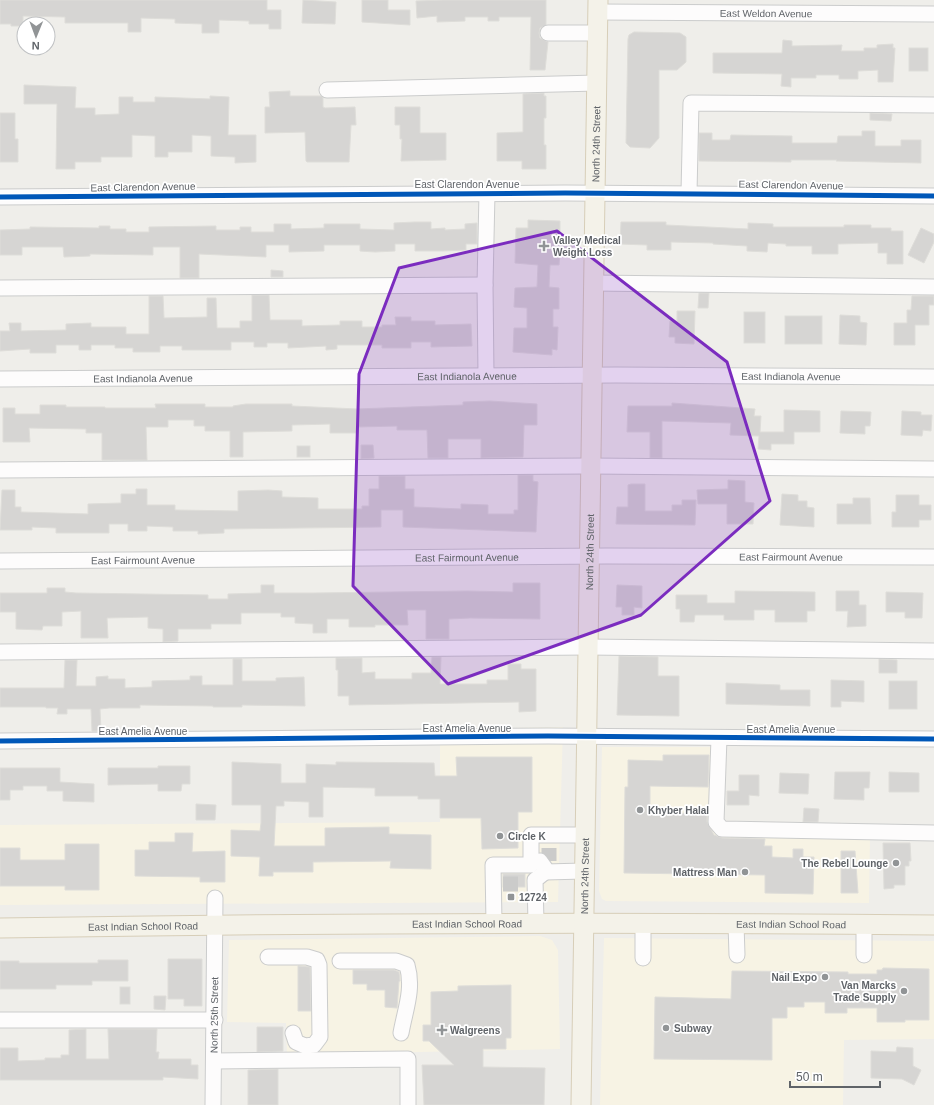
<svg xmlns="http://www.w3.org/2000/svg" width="934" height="1105" viewBox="0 0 934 1105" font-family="Helvetica,sans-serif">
<rect width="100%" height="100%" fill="#efeeea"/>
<g fill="#f7f3e4">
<path d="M563,727L558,902L0,905V825L440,822V729Z"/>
<path d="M602,747H722L723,833L870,837L869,903L606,901L602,899L599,891Z"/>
<path d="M540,936L552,940L558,950L560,1049L287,1055L286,1023L227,1022L229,940Z"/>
<path d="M604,938L934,941V1039L844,1040L843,1105H600Z"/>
</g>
<g fill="#d6d5d3" stroke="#deddd9">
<path d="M0,0H267V10H281V29H269V24H249V21L219,20V33H202V24L175,23V19L141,18V32H128V23H65V17L23,16V26H11V24H0Z"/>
<path d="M303,0L336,2L335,24L302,23Z"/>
<path d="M362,0H388V10H410V25L362,22Z"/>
<path d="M443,0H546V25L540,28L539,33L540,38L548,42L545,70H530L531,17H499V21H488V17H465V21L437,22V16L417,18L416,1Z"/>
<path d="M634,32L680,33L686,37V62L677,70H659V138L650,148L630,147L626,143L628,39L629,35Z"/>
<path d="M783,40L792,41V46L842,45L841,51H864V48H877V45L893,44V48H895L893,82H878V70L858,71V79H839V75H816V78H791V87L781,86L782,74L713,73V53H782Z"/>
<rect x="909" y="48" width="19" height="23"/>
<path d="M24,85L76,87L75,108H95V115L119,114V97H133V102H155V97L210,99V96L229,97L228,135H256V162L235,163V157L211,156V136L192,135V152H168V157H155V136L132,135V157H101V162H75V169H56L57,104H24Z"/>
<path d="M290,91V96H321L323,98V107L325,108L355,107L356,125H351L349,162H307L306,161L305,132L265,133V107H270L269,92Z"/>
<path d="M544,93V96H546V118H544V145H546V169H522V161H497V133L523,132V94Z"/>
<path d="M395,107H420V133H446V160L401,161L402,139H400V125H395Z"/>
<path d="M0,113H15V139H18V162H0Z"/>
<path d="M870,113L892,114L891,121L870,120Z"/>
<path d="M862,131H875V146H901V140H921V163L836,161L837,160H791V162L699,161V133H712V140H730L731,135L792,136V143H837L838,136H862Z"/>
<path d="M528,220L560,221V242H583L560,254L559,265H550L549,287L559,288V309H553V327H558L557,350L552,349V355L513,352L514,328H527V308L514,307L515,288L537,287L538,265L515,263L516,228H528Z"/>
<path d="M415,222H431V229L445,228V230L465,229V224L477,223V244H466V250L442,251H415V244H395V251L375,252L360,251V245H324V251L289,252V245H266V257L199,254V278H180V247H153V255L90,254V256L64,257L63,247H22V255H0V230L30,229V227L99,228V226H110V229H126V232H149V227L216,226V230H240V227H251V232H274V224H291V229L324,228V224H360V229L394,230V223Z"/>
<path d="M621,222H666V225L748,229V223L773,224V227H844V225H871V228H891V231H903V264H887V253H878V243L838,244V254H812V246H786V244L768,243L767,252L747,251V246L713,244V243L671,242V250H647V245L620,244Z"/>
<path d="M921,228L934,234V242L924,263L908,255Z"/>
<path d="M271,270L283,271V277H271Z"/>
<path d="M699,293H709L708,308H698Z"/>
<path d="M252,295H269L270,320H302V326L340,325V321H362V327H382V325H396L395,317H411V321H435V325L471,324L472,346L431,347V342H411V348H382V345H337V349L326,350V346L288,348V343H267V347H254V342H231V350H182V346H160V352H133V348H115V345H91V350H79V345H56V353H30V349L0,351V331H10L9,323H21V331L66,330V324L91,323V327H126V334H149V296H163L164,318L207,317V298H216L217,328H240V321H252Z"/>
<path d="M912,296H934V305H929V325H915V345H894V323H907V310H911Z"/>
<path d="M677,311H695L694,344L675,343V337H669L670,321L677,322Z"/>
<rect x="744" y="312" width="21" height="31"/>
<path d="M840,315L860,316V322L867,323L866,345L839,344Z"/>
<rect x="785" y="316" width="37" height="28"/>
<path d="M490,401L537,404V425H524L523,457L481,458V439H448V458H428L427,430H397V426L357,427V433H330V424L292,425V431L243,432V457H230V431H205V426H194V420H168V427H146L147,460H102V433H86V429L29,428L30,442H3V408H15V414H40V405H66V407H105V408H156L155,404H205V407H233V406L246,404H292V406L357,409L463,405V402Z"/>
<path d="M672,403L755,409L754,416H761L760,432H784V410L820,411V432H794V444H771V450L758,449L759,436L730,435L731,423L662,421V458H650V432H627L628,406H672Z"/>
<path d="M841,411L871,412L870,426H865V434L840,433Z"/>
<path d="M902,411L921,412V415H932L931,431L923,430L922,436L901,435Z"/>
<path d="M361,445H373L374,458L361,459Z"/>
<rect x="297" y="446" width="13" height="11"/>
<path d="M518,475H533V481L538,482L536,532L403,527V510H381V527L224,529V533L198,534V531H173V527L147,526V531H128V524H109V533H56V528L32,527V530H0L2,490H15V507H21V512L88,514V504L121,503V494H136V489H147V505H175V510L238,511V491L268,490L282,491V497L318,498V509H362V506H369V489H379V476H405V489H414V507L461,509V504L488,505V514H514V510H518Z"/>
<path d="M728,480L745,481V502L754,503L753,524H727V504H698L697,490L728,489Z"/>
<path d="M631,484H645V511H672V505H682V500H696L695,525L616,524L617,507H628V485Z"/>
<path d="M782,494L798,495V501H807V507L814,508V527L780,525Z"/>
<path d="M896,495H919V505H931V520H919V527H892V512H896Z"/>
<path d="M853,498H870L871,524H837V504H853Z"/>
<path d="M513,583H540V619L470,618L449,619V639H426V610H407L408,625H375V627H349V619H327V633H313V624L295,623V617H281V613H241V624H211V629H178V641L163,642V629L148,628V617L107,618L108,638H81V611L62,612V626H43L42,630L16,629V612H0V593H47V588H65V592L76,593L208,595V599H228V594L261,593V585H274V593H314L468,591L513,592Z"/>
<path d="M617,585L642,586V608L634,607V615H622V607H616Z"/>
<path d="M735,591L815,592V611H807V622H775V610H754V620H724V615H695L694,622H680V609H676V595H707V603H735Z"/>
<path d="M836,591H859V605H866V626L847,627L848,611H836Z"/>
<path d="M886,592L923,593L922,618H905V612H886Z"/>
<path d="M619,656L658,657V676H679V716L617,715Z"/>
<path d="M432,657H441L440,684H487V680H508V664H521V669H536V711L519,712V702L349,705V696H338V670H336V658H362V673L375,672V679H412V673H431Z"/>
<path d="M233,659H242V681H276V678L304,677L305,706L242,705V707H213V706L140,705V708H109L100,709L101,731H92L91,709H67V714H57L58,708H46V707H0V688H64L65,660H77L76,686H96V677L108,676V679H125V688L152,687V681L190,680V676H202V685H233Z"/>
<path d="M879,659L897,660V673H879Z"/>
<path d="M831,680L864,681V702L841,701V707H831Z"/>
<rect x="889" y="681" width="28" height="28"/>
<path d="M726,683L780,685V690H810V706L726,704Z"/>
<path d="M663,755H709L708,787L650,786V812L707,814V822L714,835L722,838L765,839L764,846H772V857L793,858V849H803V857H814L813,894L765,893V875L624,873L625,787H628V760L663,761Z"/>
<path d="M456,757H532V812H518V848L482,849L481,818H440V799H418V796H375V788L323,787V817H309V802L284,801V806H276L274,846H325V828L389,827V834L431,835V869L390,868L391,861L313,862V872H273V876H259L260,857L231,856V830L260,831L261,823V805H232V762L281,764V783H306V764L336,765V762L434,763L435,776H457Z"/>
<path d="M158,766H190V784H182L181,791H158V784L108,785V768H158Z"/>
<path d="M0,768H60V782L94,784V802L63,801V791H47V786H23V790H10V800H0Z"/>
<path d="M835,772H870L869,788H864V800L834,799Z"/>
<path d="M889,772L919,773V792H889Z"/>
<path d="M780,773L809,774L808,794L779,793Z"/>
<path d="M739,775H759V796L749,795V805H727V791H739Z"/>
<path d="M196,804L216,805L215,820H196Z"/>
<path d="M804,808L819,809L818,822H803Z"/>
<path d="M175,833H193L192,852L225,851V882H200V877L135,876V850H149V842H175Z"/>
<path d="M883,843H910L911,861H909V866H905V885H894V888L884,889Z"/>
<path d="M65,844H99V890H65V886H0V848H20V860H65Z"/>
<path d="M841,851H855L858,893H841Z"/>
<rect x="503" y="874" width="22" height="13"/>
<path d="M168,959H202V1006H184V999H168Z"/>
<path d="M98,960H128V981H92V985H56V989H0V961H19V963H98Z"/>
<path d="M298,966L310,967L311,1011H298Z"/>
<path d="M883,968L929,969V1020H905V1022H877V1008H847V1013H825V1002H804V1007H787V1018H772V1060L654,1059L655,997L731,999L732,971L848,972V974H877V970H882Z"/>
<path d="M353,970H394L399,972L400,981H399L397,1008L385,1007V990H367V984H353Z"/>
<path d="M511,985V1038H506V1049H483V1067L545,1068L544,1105H424L422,1065H454L429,1041H423V1025H431V992L458,991V986Z"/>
<rect x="120" y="987" width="10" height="17"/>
<path d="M154,996H166L165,1010L154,1009Z"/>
<path d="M257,1027H283V1051L257,1052Z"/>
<path d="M86,1029V1059H109L108,1029H157L156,1052H159L158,1059H191V1065H198V1079L163,1077V1080H0V1048H18V1061L45,1060V1058H61V1055H69V1030Z"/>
<path d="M897,1047L913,1048V1066L921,1070L914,1085L902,1079L871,1078V1051L896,1052Z"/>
<path d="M278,1069V1105H248V1070Z"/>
</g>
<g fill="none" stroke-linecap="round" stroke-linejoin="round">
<g stroke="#cbcbca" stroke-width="15" stroke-dasharray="15 8" stroke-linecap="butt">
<path d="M549,848V861"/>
<path d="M503,884H525"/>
</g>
<defs>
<g id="minor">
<path id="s1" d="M598,12L934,14"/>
<path d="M548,33H598"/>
<path d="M327,90L597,83"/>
<path d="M689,193L691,103L934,105"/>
<path d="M0,197L565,193L934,196"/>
<path d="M593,283L934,287"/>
<path d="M0,288L485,285"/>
<path d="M486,375L485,285L487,193"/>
<path id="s2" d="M0,379L616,375L934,377"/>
<path d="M0,470L590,466L934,469"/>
<path id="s3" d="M0,561L607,556L934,557"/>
<path d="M0,652L587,647L934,651"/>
<path d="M719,738L716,822L722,829L934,833"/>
<path d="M0,741L548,736L934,739"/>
<path d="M545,872L584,871"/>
<path d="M494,923L493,865H531V835H584"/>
<path d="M536,923L535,880L545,872V868L540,861"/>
<path d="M736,924L737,955"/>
<path d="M864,955V925"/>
<path d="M268,957H307L317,960L319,965L320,1037L314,1045L305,1046L296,1042L293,1033"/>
<path d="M643,958V923"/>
<path d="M340,961H396L407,965C414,989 405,1010 401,1033"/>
<path d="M0,1020H215"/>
<path d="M214,1061L408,1059V1105"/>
<path id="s4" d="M213,1105L215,898"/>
</g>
<g id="major">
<path id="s5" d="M0,928C311,923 623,922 934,925"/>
<path id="s6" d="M581,1105L598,0"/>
</g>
</defs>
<use href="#minor" stroke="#cbcccc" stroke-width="17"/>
<use href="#major" stroke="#d7ceb8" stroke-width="21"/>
<use href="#minor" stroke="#fdfcfc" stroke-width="15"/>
<use href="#major" stroke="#f4f2e9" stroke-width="19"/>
<defs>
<g id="cycleway">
<path d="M0,197L565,193L934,196"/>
<path d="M0,741L548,736L934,739"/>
</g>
</defs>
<use href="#cycleway" stroke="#fff" stroke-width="8"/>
<use href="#cycleway" stroke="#0057b8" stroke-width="5"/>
</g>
<path fill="#7b2cbf" fill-opacity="0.2" stroke="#7b2cbf" stroke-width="3" stroke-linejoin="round" d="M557,231L727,362L770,501L641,615L448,684L353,586L359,374L399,268Z"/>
<g fill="#919496" stroke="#fff" stroke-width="1.5">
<path d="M542 240h4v4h4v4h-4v4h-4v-4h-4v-4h4z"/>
<circle cx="640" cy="810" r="4"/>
<circle cx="500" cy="836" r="4"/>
<circle cx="896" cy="863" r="4"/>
<circle cx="745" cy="872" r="4"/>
<rect x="507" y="893" width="8" height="8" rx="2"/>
<circle cx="825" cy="977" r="4"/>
<circle cx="904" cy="991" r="4"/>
<circle cx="666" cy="1028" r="4"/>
<path d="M440 1024h4v4h4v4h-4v4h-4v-4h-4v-4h4z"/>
</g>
<g text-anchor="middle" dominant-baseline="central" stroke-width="3.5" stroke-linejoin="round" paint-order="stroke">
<g font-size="10" fill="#5f6368" stroke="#fff">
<text stroke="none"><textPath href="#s1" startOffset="168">East Weldon Avenue</textPath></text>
<text stroke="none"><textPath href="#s6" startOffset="961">North 24th Street</textPath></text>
<text x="467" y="184">East Clarendon Avenue</text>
<text transform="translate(791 185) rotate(1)">East Clarendon Avenue</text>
<text transform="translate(143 187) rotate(-1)">East Clarendon Avenue</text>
<text stroke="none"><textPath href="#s2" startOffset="467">East Indianola Avenue</textPath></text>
<text stroke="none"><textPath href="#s2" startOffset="791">East Indianola Avenue</textPath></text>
<text stroke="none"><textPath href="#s2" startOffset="143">East Indianola Avenue</textPath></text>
<text stroke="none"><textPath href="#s6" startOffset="553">North 24th Street</textPath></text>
<text stroke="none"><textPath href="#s3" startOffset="467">East Fairmount Avenue</textPath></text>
<text stroke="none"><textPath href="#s3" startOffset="791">East Fairmount Avenue</textPath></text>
<text stroke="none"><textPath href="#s3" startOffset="143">East Fairmount Avenue</textPath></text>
<text x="467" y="728">East Amelia Avenue</text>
<text x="791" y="729">East Amelia Avenue</text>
<text x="143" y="731">East Amelia Avenue</text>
<text stroke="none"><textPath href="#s6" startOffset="229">North 24th Street</textPath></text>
<text stroke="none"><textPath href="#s5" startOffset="467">East Indian School Road</textPath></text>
<text stroke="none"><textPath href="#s5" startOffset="791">East Indian School Road</textPath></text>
<text stroke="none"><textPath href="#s5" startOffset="143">East Indian School Road</textPath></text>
<text stroke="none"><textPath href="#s4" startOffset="90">North 25th Street</textPath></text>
</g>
<g font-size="10" font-weight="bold" fill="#5f6368" stroke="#fff" text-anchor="start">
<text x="553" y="240">Valley Medical<tspan x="553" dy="12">Weight Loss</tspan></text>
<text x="648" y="810">Khyber Halal</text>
<text x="508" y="836">Circle K</text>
<text x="888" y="863" text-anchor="end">The Rebel Lounge</text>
<text x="737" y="872" text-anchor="end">Mattress Man</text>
<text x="519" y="897">12724</text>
<text x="817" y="977" text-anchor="end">Nail Expo</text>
<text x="896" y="985" text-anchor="end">Van Marcks<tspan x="896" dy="12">Trade Supply</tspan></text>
<text x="674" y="1028">Subway</text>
<text x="450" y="1030">Walgreens</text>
</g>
</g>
<g transform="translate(36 36) rotate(181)"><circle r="19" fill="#ffffff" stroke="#bfc1c3"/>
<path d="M0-3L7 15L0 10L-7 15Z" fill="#919496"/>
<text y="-6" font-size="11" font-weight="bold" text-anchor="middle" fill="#5f6368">N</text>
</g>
<path d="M790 1081v6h90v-6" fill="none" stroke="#5f6368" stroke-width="2"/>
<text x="796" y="1081" font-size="12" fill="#5f6368" stroke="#ffffff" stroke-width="3" paint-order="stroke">50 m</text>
</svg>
